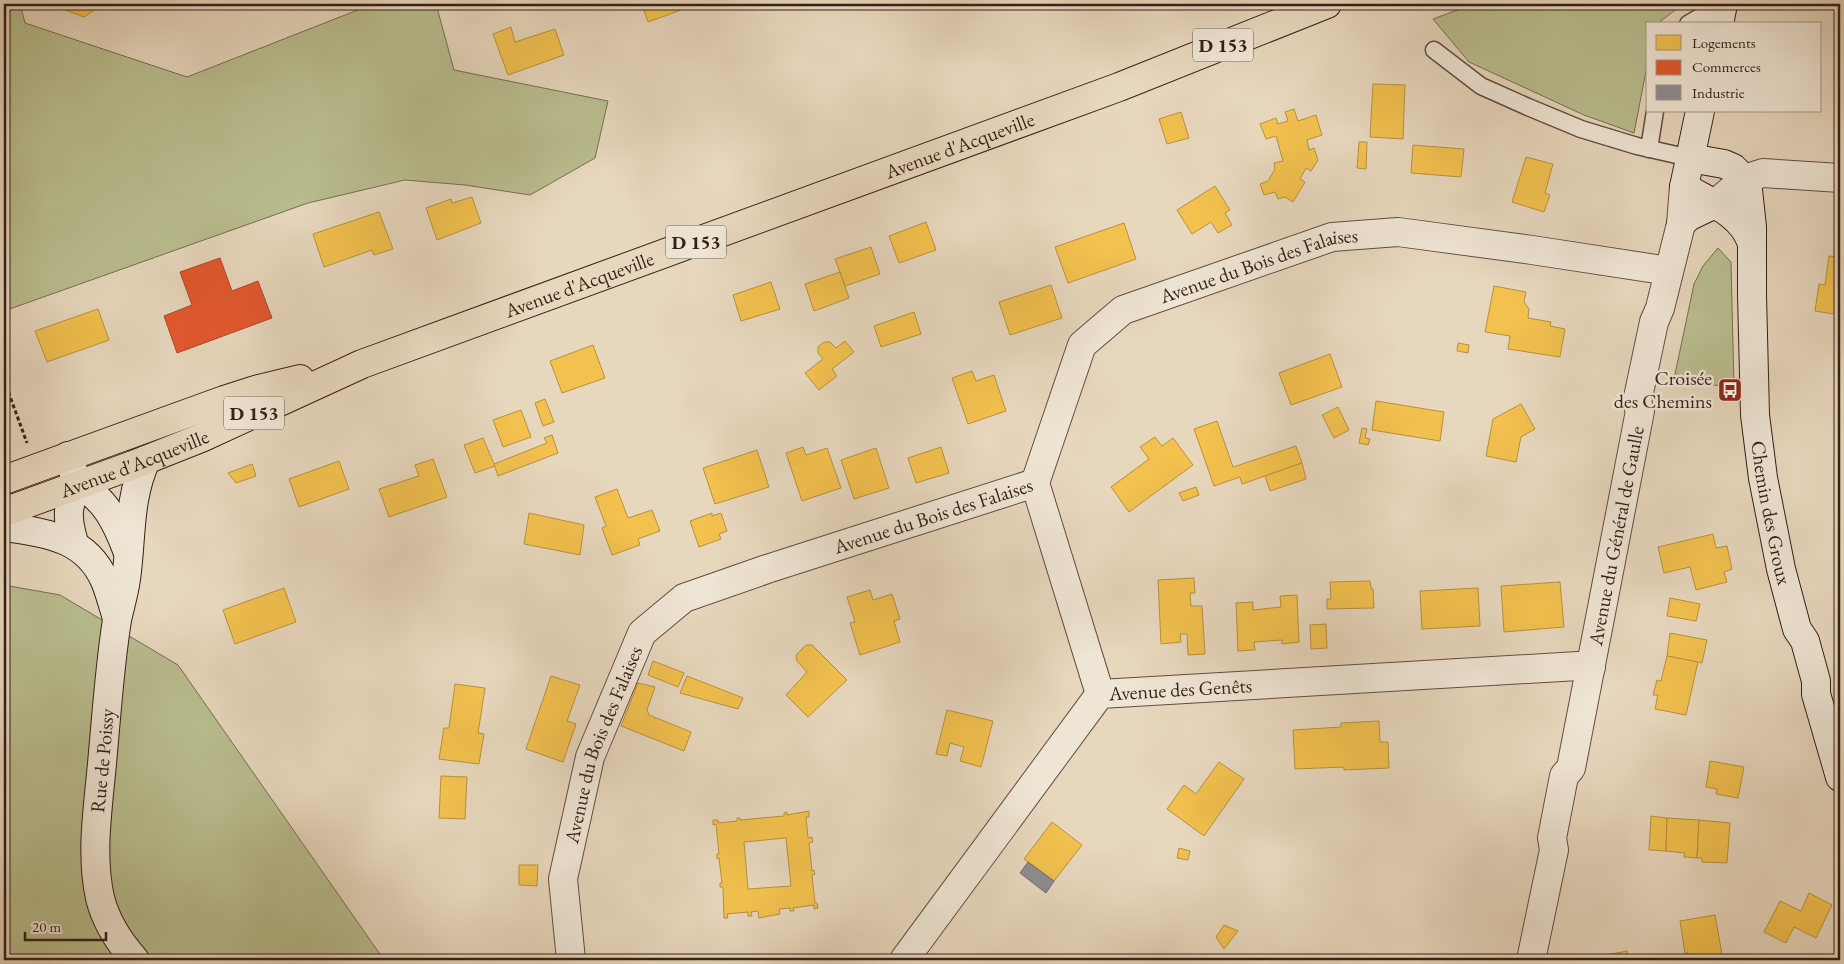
<svg xmlns="http://www.w3.org/2000/svg" width="1844" height="964" viewBox="0 0 1844 964" font-family="'EB Garamond',serif">
<rect width="100%" height="100%" fill="#e7d7bd"/>
<filter id="stains"><feTurbulence type="fractalNoise" baseFrequency=".004" numOctaves="4"/><feColorMatrix values="0 0 0 0 .2 0 0 0 0 .09 0 0 0 0 .02 0 0 0 .5 -.17"/></filter>
<radialGradient id="worn" r=".72"><stop offset=".6" stop-color="#630" stop-opacity="0"/><stop offset="1" stop-color="#630" stop-opacity=".3"/></radialGradient>
<g fill="#b9bd8f" stroke="#766e52">
<path d="M4,4H20L25,23L187,77L373,4H436L454,70L608,101L595,158L530,195L465,185L405,180L308,203L4,311Z"/>
<path d="M1474,4H1683L1657,24H1648V61L1634,133L1584,115L1469,62L1433,19Z"/>
<path d="M1718,248L1731,262L1734,388L1674,379L1694,284L1703,266Z"/>
<path d="M4,585L60,595L178,665L384,960H4Z"/>
</g>
<g fill="#f2c14e" stroke="#b9903d" fill-rule="evenodd">
<path d="M56,4H100L99,7L84,17L55,6Z"/>
<path d="M642,4H691L692,6L648,22Z"/>
<path d="M511,27L515,42L555,29L564,55L508,75L493,34Z"/>
<path d="M1373,84L1405,85L1403,139L1370,137Z"/>
<path d="M1294,109L1298,121L1316,115L1322,135L1307,140L1309,150L1314,148L1318,160L1311,171L1306,168L1300,179L1305,182L1293,202L1285,197L1278,199L1275,192L1264,195L1260,184L1268,181L1275,169L1274,163L1283,161L1276,136L1266,139L1260,124L1276,118L1278,124L1288,121L1285,112Z"/>
<path d="M1181,112L1189,138L1167,144L1159,119Z"/>
<path d="M1359,142H1367L1366,169L1357,168Z"/>
<path d="M1413,145L1464,149L1461,177L1411,173Z"/>
<path d="M1526,157L1553,164L1545,193L1550,195L1544,212L1512,202Z"/>
<path d="M1215,186L1230,210L1225,213L1232,225L1218,233L1211,222L1192,234L1177,210Z"/>
<path d="M472,197L481,223L437,240L426,208L451,199L452,203Z"/>
<path d="M379,212L393,249L374,255L372,250L324,267L313,234Z"/>
<path d="M926,222L936,250L899,263L889,236Z"/>
<path d="M1124,223L1136,259L1068,283L1055,247Z"/>
<path d="M1840,246V315L1815,311L1819,284L1825,285L1829,256L1838,257Z"/>
<path d="M871,247L880,274L845,286L835,259Z"/>
<path d="M840,272L849,298L814,311L805,284Z"/>
<path d="M771,282L780,309L741,321L733,295Z"/>
<path d="M1051,285L1062,318L1010,335L999,302Z"/>
<path d="M1494,286L1526,292L1524,302L1529,309L1528,318L1551,322L1550,326L1565,329L1560,357L1508,349L1510,336L1485,332Z"/>
<path d="M98,309L109,340L47,362L35,331Z"/>
<path d="M914,312L921,334L881,347L874,326Z"/>
<path d="M845,341L854,352L832,369L837,376L819,390L805,373L823,359L818,353V347L824,342H830L836,348Z"/>
<path d="M1458,343L1469,345L1468,353L1457,351Z"/>
<path d="M593,345L605,378L562,393L550,361Z"/>
<path d="M1330,354L1342,387L1291,405L1279,373Z"/>
<path d="M972,371L976,381L994,375L1006,411L968,424L952,378Z"/>
<path d="M545,399L554,422L543,426L535,403Z"/>
<path d="M1376,401L1444,412L1440,441L1372,430Z"/>
<path d="M1521,404L1535,429L1521,437L1516,462L1486,456L1493,419Z"/>
<path d="M1338,407L1349,430L1334,438L1322,415Z"/>
<path d="M521,410L531,437L503,447L493,420Z"/>
<path d="M1217,421L1233,467L1296,446L1302,463L1242,484L1240,477L1214,486L1194,429Z"/>
<path d="M1362,428L1367,429L1365,438L1370,439L1368,445L1359,443Z"/>
<path d="M552,435L558,453L498,476L494,464L547,443L544,438Z"/>
<path d="M1155,437L1162,446L1173,438L1193,465L1129,512L1111,487L1149,459L1140,447Z"/>
<path d="M483,438L495,466L475,473L464,445Z"/>
<path d="M803,447L806,455L827,448L841,488L802,501L786,453Z"/>
<path d="M941,447L949,473L916,483L908,458Z"/>
<path d="M876,448L889,488L854,499L841,460Z"/>
<path d="M757,450L769,487L715,504L703,468Z"/>
<path d="M433,459L447,497L389,517L379,489L419,476L415,465Z"/>
<path d="M339,461L349,489L299,507L289,479Z"/>
<path d="M1302,463L1306,479L1270,491L1265,476Z"/>
<path d="M252,464L256,476L236,483L228,473Z"/>
<path d="M1196,487L1199,495L1183,501L1179,493Z"/>
<path d="M617,489L628,518L652,510L660,531L638,539L640,545L612,555L602,528L606,526L595,497Z"/>
<path d="M529,513L584,525L580,555L524,544Z"/>
<path d="M712,513V516L721,513L727,531L719,534L721,539L699,547L690,521Z"/>
<path d="M1713,534L1716,548L1727,546L1732,569L1724,572L1727,582L1696,590L1690,567L1664,573L1658,547Z"/>
<path d="M1194,578L1195,593H1190L1191,606H1202L1205,654L1188,655L1187,634H1180L1181,642L1161,644L1158,580Z"/>
<path d="M1370,581L1371,588L1373,589L1374,608L1327,609V599H1331L1330,582Z"/>
<path d="M1560,582L1564,627L1504,632L1501,586Z"/>
<path d="M284,588L296,622L235,644L223,610Z"/>
<path d="M1478,588L1480,626L1422,629L1420,591Z"/>
<path d="M870,590L873,600L892,594L900,619L894,621L900,642L860,655L850,623L855,622L847,597Z"/>
<path d="M1297,595L1299,642L1282,644V640L1254,642L1255,650L1238,651L1236,603L1253,602V610L1281,607L1280,596Z"/>
<path d="M1670,598L1700,604L1696,621L1667,616Z"/>
<path d="M1326,624L1327,648L1311,649L1310,625Z"/>
<path d="M1670,633L1707,640L1702,663L1667,656Z"/>
<path d="M806,645H812L847,680L808,717L786,695L807,672L797,661L796,655Z"/>
<path d="M1667,656L1698,662L1686,715L1655,709L1658,695H1653L1657,680L1661,681Z"/>
<path d="M653,661L684,673L678,687L648,675Z"/>
<path d="M551,676L580,685L567,721L576,724L563,762L526,749Z"/>
<path d="M687,676L743,698L738,709L680,693Z"/>
<path d="M638,683L655,687L647,710L649,715L691,732L684,751L621,726Z"/>
<path d="M455,684L485,688L478,733L484,734L479,764L439,759L444,728H449Z"/>
<path d="M947,710L993,721L981,767L960,761L964,747L950,743L947,756L936,754Z"/>
<path d="M1379,721L1380,742H1388L1389,768L1344,770V767L1295,769L1293,730L1341,727V723Z"/>
<path d="M1710,761L1744,767L1738,798L1716,794L1717,789L1706,787Z"/>
<path d="M1219,762L1244,779L1204,836L1167,809L1184,785L1196,794Z"/>
<path d="M441,776L467,777L465,819L439,818Z"/>
<path d="M809,811V817H806L808,838L812,837L813,842L809,843L812,871L814,870L815,874L812,875L815,903H817L818,908L814,909V905L793,908L794,911H790V908L779,909L780,914L759,918L758,911L751,912L752,916H748V912L727,914L728,918H724L723,887H720V883H722L719,858L717,859V854H719L716,824L713,825V820H718V823L737,821V818H740V820L784,816V813L787,812V815ZM786,838L791,886L748,889L744,842Z"/>
<path d="M1651,816L1667,818L1666,851L1649,850Z"/>
<path d="M1667,818L1699,820L1697,858L1684,857L1685,853L1666,851Z"/>
<path d="M1699,820L1730,823L1727,863L1702,862V858H1697Z"/>
<path d="M1052,822L1082,845L1054,881L1024,859Z"/>
<path d="M1179,848L1190,851L1188,860L1177,858Z"/>
<path d="M519,865H538L537,886L519,885Z"/>
<path d="M1809,893L1832,905L1816,938L1794,927L1786,943L1764,932L1780,901L1801,911Z"/>
<path d="M1715,915L1723,960H1689L1688,953H1685L1680,921Z"/>
<path d="M1224,925L1238,931L1224,949L1216,937Z"/>
<path d="M1627,951L1629,960H1580Z"/>
</g>
<path fill="#e4572e" stroke="#af4627" d="M220,258L232,291L258,281L272,318L177,353L164,316L192,305L180,272Z"/>
<path fill="#8d8d92" stroke="#726c6d" d="M1028,862L1054,881L1046,893L1020,873Z"/>
<g fill="none" stroke-linecap="round" stroke-linejoin="round">
<defs>
<g id="lane">
<path d="M1688,24L1722,4"/>
<path d="M1434,50L1481,86L1528,107L1581,129L1637,146L1690,158"/>
<path d="M1649,149L1655,111"/>
</g>
<g id="street">
<path d="M1715,204L1744,179L1763,173L1840,178"/>
<path d="M1035,483L1100,694"/>
<path id="s1" d="M571,960L563,879L590,757L642,633L684,598L767,569L1035,483L1082,345L1123,310L1332,237L1398,232L1532,250L1669,271"/>
<path id="s2" d="M904,960L1100,694L1578,666L1591,667"/>
<path id="s3" d="M1531,960L1554,850L1552,838L1564,776L1571,768L1640,411L1637,402L1654,322L1660,308L1681,224L1684,187"/>
</g>
<g id="secondary">
<path d="M1719,24L1723,4"/>
<path d="M1700,111L1684,187C1709,202 1740,212 1751,241"/>
<path id="s4" d="M1690,158L1724,164L1733,168L1744,179L1748,190L1752,227V295L1755,415L1763,478L1781,569L1797,629L1805,641L1816,681V694L1840,777"/>
<path d="M1681,224L1688,217L1715,204"/>
<path d="M68,456L78,485C66,507 67,519 74,543"/>
<path d="M78,485C105,497 117,524 127,550"/>
<path d="M4,527C46,533 86,537 105,581C110,593 113,606 117,618"/>
<path id="s5" d="M135,960C119,942 106,922 100,898C91,857 97,815 101,774C106,723 109,670 117,620C120,606 124,593 126,579C132,537 128,500 146,460"/>
</g>
<g id="primary">
<path d="M4,480L224,400L255,390L300,379"/>
<path id="s6" d="M4,512L133,465L201,438L362,364L1119,87L1327,4"/>
</g>
</defs>
<use href="#lane" stroke="#614d40" stroke-width="19"/>
<use href="#street" stroke="#614d40" stroke-width="30"/>
<use href="#secondary" stroke="#341f16" stroke-width="30"/>
<use href="#primary" stroke="#341f16" stroke-width="30"/>
<g stroke="#341f16" stroke-width="3" stroke-dasharray="4 2.5" stroke-linecap="butt">
<path d="M4,53L6,63L4,70"/>
<path d="M4,380L27,443"/>
</g>
<use href="#lane" stroke="#efe5d4" stroke-width="16"/>
<use href="#street" stroke="#efe5d4" stroke-width="28"/>
<use href="#secondary" stroke="#efe5d4" stroke-width="28"/>
<use href="#primary" stroke="#e7d7bd" stroke-width="28"/>
</g>
<defs>
<symbol id="bus-square" viewBox="-11 -11 22 22"><rect x="-9" y="-9" width="18" height="18" rx="4" fill="#8f2418" stroke="#efe5d4"/><path d="M-5-6H5V4H4V6H2V4H-2V6H-4V4H-5ZM-3.5-4V0h7V-4ZM-3.5 1.2v1.5H-2V1.2ZM2 1.2v1.5H3.5V1.2Z" fill="#fff"/></symbol>
</defs>
<g fill-rule="evenodd">
<use href="#bus-square" x="1716" y="376" width="28" height="28"/>
</g>
<g text-anchor="middle" dominant-baseline="central" stroke-width="5" stroke-linejoin="round" paint-order="stroke">
<g fill="#efe5d4" stroke="#6c5a4f" stroke-width="1">
<rect x="1193" y="28.5" width="60" height="33" rx="4"/>
<rect x="666" y="225.5" width="60" height="33" rx="4"/>
<rect x="224" y="396.5" width="60" height="33" rx="4"/>
</g>
<g font-size="19" font-weight="bold" fill="#341f16">
<text x="1223" y="45">D 153</text>
<text x="696" y="242">D 153</text>
<text x="254" y="413">D 153</text>
</g>
<g font-size="20" fill="#341f16" stroke="#efe5d4">
<text stroke="none"><textPath href="#s6" startOffset="1024">Avenue d'Acqueville</textPath></text>
<text stroke="none"><textPath href="#s1" startOffset="1108">Avenue du Bois des Falaises</textPath></text>
<text stroke="none"><textPath href="#s6" startOffset="619">Avenue d'Acqueville</textPath></text>
<text stroke="none"><textPath href="#s6" startOffset="139">Avenue d'Acqueville</textPath></text>
<text stroke="none"><textPath href="#s4" startOffset="396">Chemin des Groux</textPath></text>
<text stroke="none"><textPath href="#s1" startOffset="658">Avenue du Bois des Falaises</textPath></text>
<text stroke="none"><textPath href="#s3" startOffset="435">Avenue du Général de Gaulle</textPath></text>
<text stroke="none"><textPath href="#s2" startOffset="411">Avenue des Genêts</textPath></text>
<text stroke="none"><textPath href="#s1" startOffset="222">Avenue du Bois des Falaises</textPath></text>
<text stroke="none"><textPath href="#s5" startOffset="210">Rue de Poissy</textPath></text>
</g>
<g font-size="20" fill="#341f16" stroke="#efe5d4" text-anchor="end">
<text x="1712" y="378">Croisée<tspan x="1712" dy="23">des Chemins</tspan></text>
</g>
</g>
<rect width="1844" height="964" fill="none" stroke="#e7d7bd" stroke-width="20"/>
<rect x="5" y="5" width="1834" height="954" fill="none" stroke="#341f16" stroke-width="2.5"/>
<rect x="10" y="10" width="1824" height="944" fill="none" stroke="#341f16"/>
<rect x="1646" y="22" width="175" height="90" fill="#efe5d4" stroke="#a49688"/>
<rect x="1656" y="35" width="25" height="15" fill="#f2c14e" stroke="#a49688"/>
<text x="1692" y="48" font-size="15" fill="#341f16">Logements</text>
<rect x="1656" y="60" width="25" height="15" fill="#e4572e" stroke="#a49688"/>
<text x="1692" y="72" font-size="15" fill="#341f16">Commerces</text>
<rect x="1656" y="85" width="25" height="15" fill="#8d8d92" stroke="#a49688"/>
<text x="1692" y="98" font-size="15" fill="#341f16">Industrie</text>
<path d="M25 932v8h81v-8" fill="none" stroke="#341f16" stroke-width="2.5"/>
<text x="32" y="932" font-size="15" fill="#341f16" stroke="#efe5d4" stroke-width="4" paint-order="stroke">20 m</text>
<rect width="100%" height="100%" filter="url(#stains)"/>
<rect width="100%" height="100%" fill="url(#worn)"/>
</svg>
